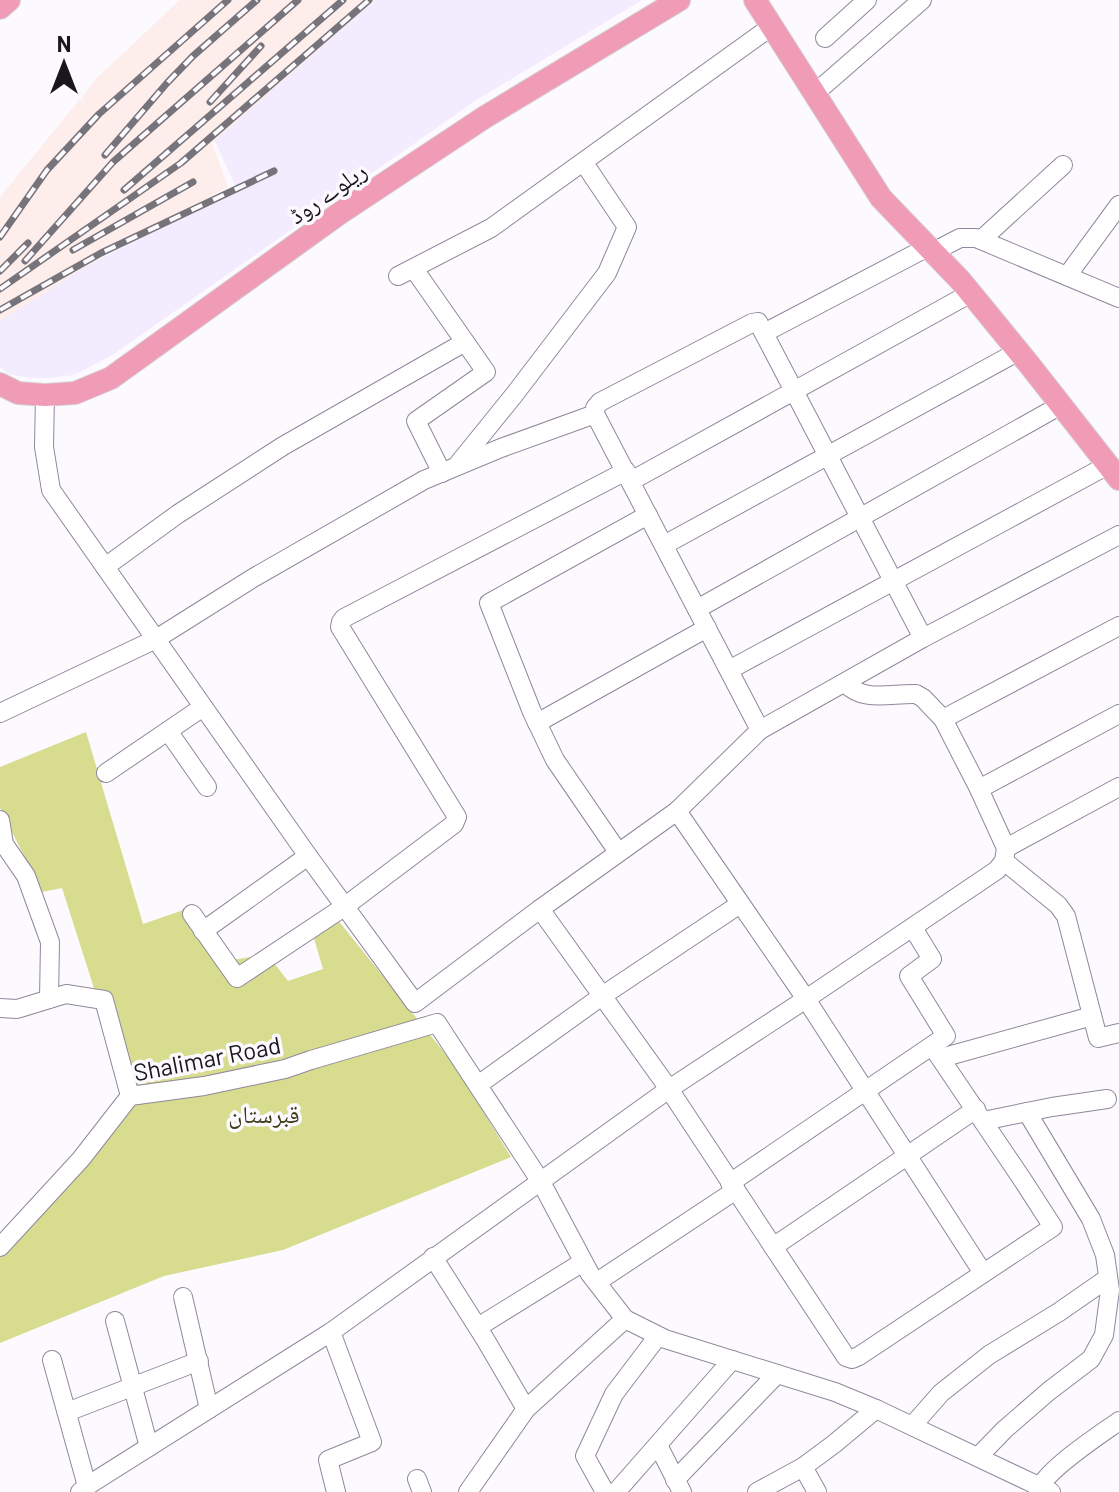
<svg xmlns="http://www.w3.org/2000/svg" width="1119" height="1492" viewBox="0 0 1119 1492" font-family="Barlow,'Noto Naskh Arabic',sans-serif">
<rect width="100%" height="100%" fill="#fcfaff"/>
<path fill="#f3ebfe" d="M369,0H642L475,101L111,356L74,375L48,378H30L9,374L0,367V310L237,189L212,135Z"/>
<path fill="#fdedeb" d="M180,0H375L212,143L228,187L111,251L0,321V197L98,77Z"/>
<path fill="#d7dc8f" d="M86,732L143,924L192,907L221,962L267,954L288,981L323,969L313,935L333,914L456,1067L511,1157L283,1250L164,1276L0,1343V1241L130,1101L62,888L42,892L0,808V767Z"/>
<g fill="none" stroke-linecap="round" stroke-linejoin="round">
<defs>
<g id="minor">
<path d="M825,38L867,0"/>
<path d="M814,94L922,0"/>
<path d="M981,240L1063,165"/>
<path d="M933,252L960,238H976L1119,298"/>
<path d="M414,269L486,372L416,421L442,473"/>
<path d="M398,276L491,228L772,26"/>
<path d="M1067,276L1119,205"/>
<path d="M764,333L928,247"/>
<path d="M45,395L44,447L51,490L308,856L415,1003L540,909L677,811L760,730L923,638L1119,535"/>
<path d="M459,463L514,395L607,273L627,227L584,163"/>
<path d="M631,481L971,293"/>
<path d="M664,545L1019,351"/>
<path d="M105,567L178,514L283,446L465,342"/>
<path d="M697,609L1061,405"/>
<path d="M729,670L1108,465"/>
<path d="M0,713L156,639L253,578L424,480L501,448L595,414"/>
<path d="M943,719L1119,626"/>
<path d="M537,723L707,628"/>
<path d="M760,730L595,414V408L600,402L752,323L758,322L923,638"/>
<path d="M168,731L207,787"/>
<path d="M106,773L203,707"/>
<path d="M979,789L1119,714"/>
<path d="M677,811L806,999L983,1273"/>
<path d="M0,820L4,844L26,876L50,942L49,999"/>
<path d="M1006,848L1119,787"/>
<path d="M618,852L555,760L532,712L489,603L648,515"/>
<path d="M1004,861L1058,905L1066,916L1098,1038L1119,1033"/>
<path d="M540,909L669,1089L846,1357L852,1359L859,1356L1053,1227L1022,1179L932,1046"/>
<path d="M192,914L237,978L344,907L454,824L457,817L340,627L341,622L344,618L626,471"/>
<path d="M203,931L308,856"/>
<path d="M0,1008L17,1009L66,994L104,1000L130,1096"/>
<path d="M941,1058L1092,1016"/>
<path d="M478,1085L602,996L740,904"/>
<path d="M983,1121L1052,1107L1107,1099"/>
<path d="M730,1183L946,1036L909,976L932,959L913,928"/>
<path d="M0,1247L81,1159L130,1096L204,1086L285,1069L311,1060L437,1023L541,1182L590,1274L625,1319L665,1339L835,1392L876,1409L1051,1492"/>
<path d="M773,1247L976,1109"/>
<path d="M433,1257L485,1339L526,1409"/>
<path d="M597,1282L736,1190"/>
<path d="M183,1297L209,1409"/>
<path d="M115,1321L149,1447"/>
<path d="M478,1327L583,1262"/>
<path d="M331,1332L372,1442L328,1460L336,1492"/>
<path d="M52,1360L87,1486"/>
<path d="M67,1412L199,1361"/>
<path d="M912,1426L941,1393L989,1355L1059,1312L1108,1278"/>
<path d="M658,1445L682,1492"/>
<path d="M978,1457L1004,1430L1049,1391L1091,1359L1104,1335L1110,1290L1105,1255L1091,1219L1027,1112"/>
<path d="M803,1467L817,1492"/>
<path d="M417,1479L422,1492"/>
<path d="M675,1480L777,1374"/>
<path d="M80,1492L87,1486L331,1332L669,1089L806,999L997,870L1004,861L1006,848L979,789L943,719L923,698L916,694C891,693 864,703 845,683"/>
<path d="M468,1492L526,1409L625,1319"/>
<path d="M605,1492L585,1456L614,1394L658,1336"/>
<path d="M616,1492L732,1360"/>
<path d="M757,1492L803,1467L834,1444L876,1409"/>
<path d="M1038,1492C1042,1472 1101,1434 1119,1421"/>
</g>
<g id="major">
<path d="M755,0L881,198L960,280L1028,363L1119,479"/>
<path d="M0,8L9,0"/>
<path d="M0,384L18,393L45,395L75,393L111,378L340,213L485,117L679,0"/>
</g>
</defs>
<use href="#minor" stroke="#90879c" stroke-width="20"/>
<use href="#major" stroke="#d6d5d6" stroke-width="24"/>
<use href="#minor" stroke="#fff" stroke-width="18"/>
<use href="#major" stroke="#f19cb7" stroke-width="22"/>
<defs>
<g id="rail">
<path d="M210,102L261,46"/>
<path d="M105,155L167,83L193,56L257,0"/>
<path d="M124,190L343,0"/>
<path d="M0,237L47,170L99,114L228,0"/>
<path d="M73,250L193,182"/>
<path d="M25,261L113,162L298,0"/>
<path d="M0,271L28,243"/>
<path d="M0,289L181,163L369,0"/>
<path d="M0,310L101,253L274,171"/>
</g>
</defs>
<use href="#rail" stroke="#76737a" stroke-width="7"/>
<use href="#rail" stroke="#fcfaff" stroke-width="4" stroke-dasharray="12" stroke-linecap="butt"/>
</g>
<g text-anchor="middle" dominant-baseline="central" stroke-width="7" stroke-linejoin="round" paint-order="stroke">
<g font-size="24" fill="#19161e" stroke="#fcfaff">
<text transform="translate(327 192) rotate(-35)">ریلوے روڈ</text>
<text transform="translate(207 1058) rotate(-11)">Shalimar Road</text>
</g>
<g font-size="24" fill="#3b3c18" stroke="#fcfaff">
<text x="264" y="1113">قبرستان</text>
</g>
</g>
<g transform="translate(64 64)" stroke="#fcfaff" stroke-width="6" paint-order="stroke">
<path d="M0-6L14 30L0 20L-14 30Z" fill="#19161e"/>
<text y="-12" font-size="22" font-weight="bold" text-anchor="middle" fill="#19161e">N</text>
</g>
</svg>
